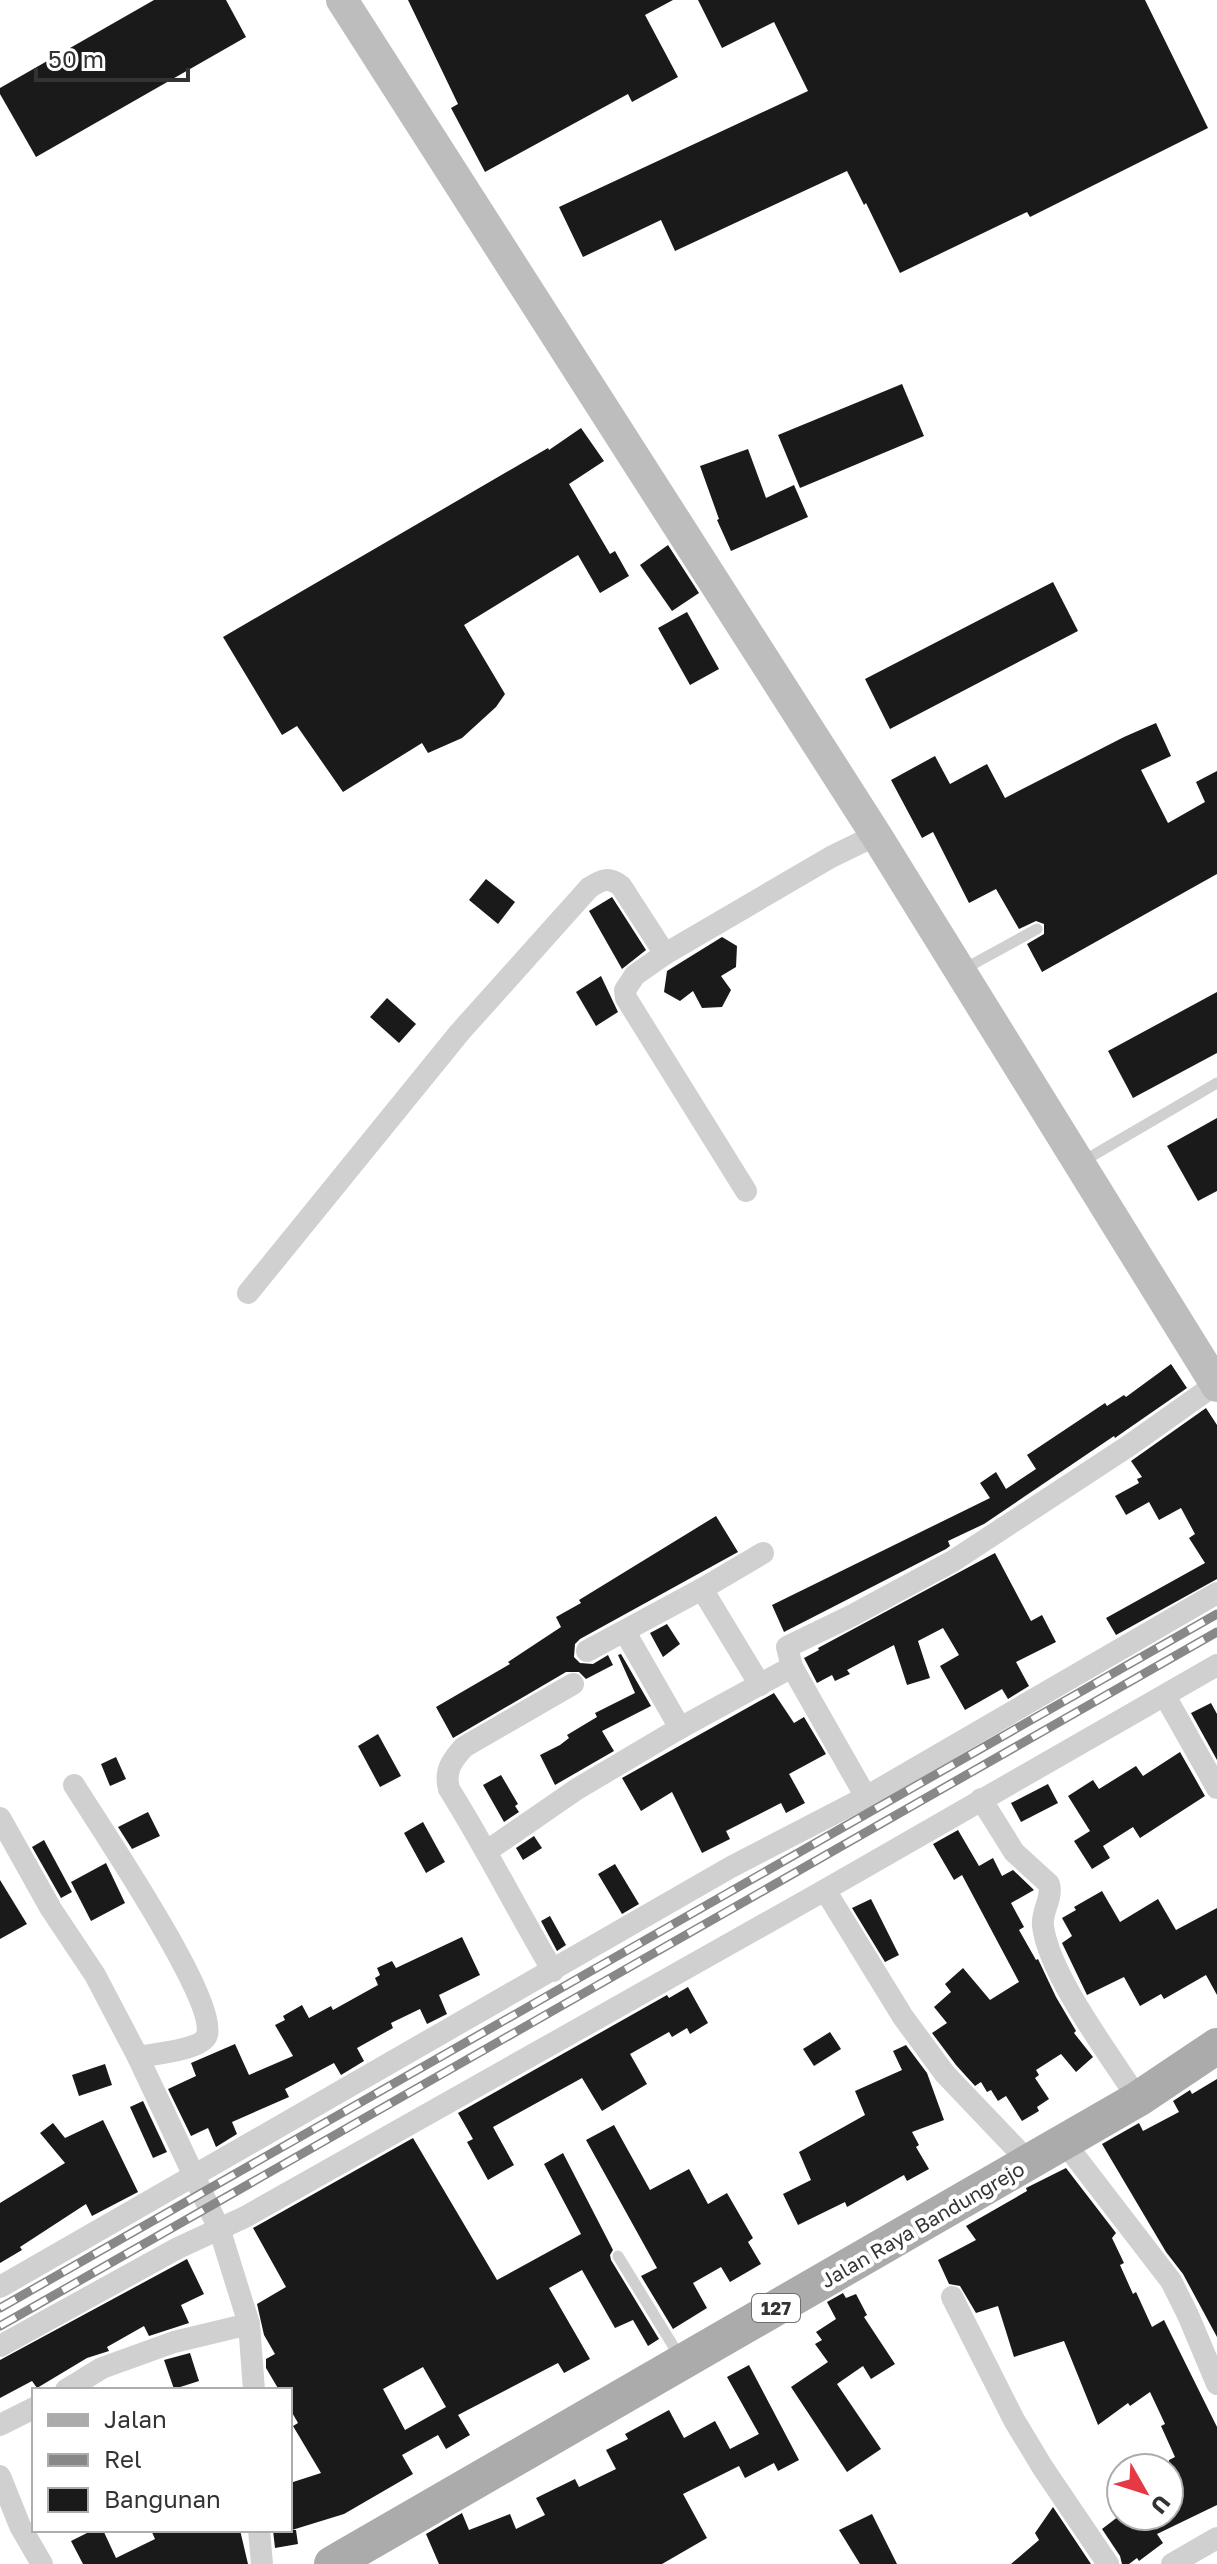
<svg xmlns="http://www.w3.org/2000/svg" width="1217" height="2564" viewBox="0 0 1217 2564" font-family="'Golos Text',sans-serif">
<rect width="100%" height="100%" fill="#fff"/>
<g fill="#1a1a1a" fill-rule="evenodd">
<path d="M154,0H226L246,37L36,157L0,94V88Z"/>
<path d="M408,0H673L645,15L678,77L632,102L628,94L485,172L451,108L458,104Z"/>
<path d="M698,0H1145L1208,128L1030,217L1027,212L900,273L866,203L864,205L847,171L675,251L661,220L583,257L559,207L808,91L774,22L722,48Z"/>
<path d="M902,384L924,436L800,488L778,435Z"/>
<path d="M581,428L604,461L569,484L610,554L615,551L629,576L600,593L578,555L464,625L505,694L496,707L462,738L428,753L422,743L343,792L297,726L282,735L223,637L548,448L549,450Z"/>
<path d="M748,449L766,498L794,485L808,517L731,551L717,520L719,519L700,466Z"/>
<path d="M668,545L699,593L672,611L640,565Z"/>
<path d="M1053,582L1078,631L890,729L865,679Z"/>
<path d="M687,612L719,669L690,685L658,628Z"/>
<path d="M1156,723L1171,756L1141,770L1168,823L1205,802L1196,782L1217,771V874L1042,972L1027,944L1044,934V924L1036,921L1019,929L996,889L969,903L933,832L922,838L891,780L935,756L950,784L987,764L1005,798L1124,737Z"/>
<path d="M486,879L515,902L498,924L469,900Z"/>
<path d="M612,897L646,950L622,969L589,911Z"/>
<path d="M722,937L737,946L736,967L721,976L731,990L722,1007L702,1008L693,991L680,1001L664,992L667,971Z"/>
<path d="M601,976L618,1012L596,1026L576,992Z"/>
<path d="M1217,992V1053L1133,1098L1108,1051Z"/>
<path d="M387,998L416,1024L399,1043L370,1017Z"/>
<path d="M1217,1118V1191L1198,1201L1167,1146Z"/>
<path d="M1171,1364L1187,1388L1122,1433L1115,1438L1114,1436L984,1524L948,1541L950,1546L946,1549L784,1632L772,1605L990,1498L980,1483L996,1472L1006,1489L1036,1469L1027,1455L1105,1403L1107,1406L1124,1395L1126,1397Z"/>
<path d="M1206,1408L1217,1425V1579L1116,1635L1106,1618L1205,1563L1189,1538L1195,1534L1181,1508L1159,1520L1149,1502L1126,1515L1115,1496L1139,1483L1137,1479L1142,1477L1131,1461Z"/>
<path d="M716,1516L738,1552L580,1639L575,1644L574,1657L580,1663L593,1664L608,1655L613,1665L586,1679L579,1672H566L453,1738L436,1707L510,1664L508,1662L561,1627L556,1617L581,1603L579,1600Z"/>
<path d="M995,1553L1031,1621L1042,1615L1056,1642L1016,1662L1029,1686L1008,1699L1002,1689L965,1710L940,1666L959,1655L943,1628L918,1641L930,1678L907,1685L894,1645L847,1670L850,1674L835,1681L832,1675L817,1683L804,1658L819,1650L818,1648Z"/>
<path d="M667,1624L680,1644L663,1657L650,1633Z"/>
<path d="M621,1654L651,1706L602,1731L614,1751L555,1785L540,1755L560,1745L569,1738L567,1735L597,1717L595,1713L635,1693L618,1655Z"/>
<path d="M774,1693L794,1723L804,1717L826,1754L789,1774L805,1803L786,1813L781,1803L726,1831L730,1839L702,1853L672,1792L641,1811L622,1778Z"/>
<path d="M1211,1703L1217,1714V1760L1191,1713Z"/>
<path d="M378,1734L401,1776L380,1787L358,1746Z"/>
<path d="M1180,1752L1205,1796L1140,1838L1133,1827L1103,1846L1110,1858L1092,1869L1074,1841L1090,1831L1068,1796L1093,1780L1099,1789L1136,1766L1143,1776Z"/>
<path d="M116,1757L126,1779L110,1786L101,1764Z"/>
<path d="M501,1775L518,1804L515,1806L519,1812L504,1822L483,1785Z"/>
<path d="M1048,1784L1058,1803L1021,1822L1011,1803Z"/>
<path d="M148,1812L160,1836L132,1849L118,1827Z"/>
<path d="M423,1822L445,1862L426,1873L404,1833Z"/>
<path d="M958,1830L979,1866L993,1858L1002,1876L1013,1870L1034,1890L1011,1903L1024,1927L1019,1930L1036,1960L1038,1959L1056,1997L1076,2031L1074,2033L1093,2057L1076,2072L1061,2054L1036,2070L1039,2075L1035,2078L1049,2099L1037,2107L1039,2111L1022,2121L1006,2096L998,2101L991,2090L987,2092L981,2082L975,2086L956,2065L932,2033L947,2023L934,2007L951,1992L945,1984L963,1968L990,2000L1019,1982L962,1875L954,1880L933,1844Z"/>
<path d="M534,1836L542,1848L523,1860L516,1848Z"/>
<path d="M44,1840L72,1892L61,1898L32,1847Z"/>
<path d="M106,1863L125,1903L91,1921L71,1882Z"/>
<path d="M615,1864L639,1904L622,1914L598,1874Z"/>
<path d="M0,1880L27,1924L0,1939Z"/>
<path d="M1102,1891L1120,1922L1158,1899L1176,1930L1217,1908V1995L1206,1975L1164,1999L1161,1994L1140,2006L1124,1977L1087,1995L1062,1943L1072,1936L1062,1918L1076,1910L1074,1907Z"/>
<path d="M871,1899L899,1955L885,1962L852,1908Z"/>
<path d="M550,1916L566,1945L557,1951L541,1921Z"/>
<path d="M462,1937L480,1975L439,1995L447,2014L427,2024L420,2009L391,2023L393,2028L357,2048L364,2061L341,2075L334,2063L285,2089L289,2097L232,2122L237,2134L216,2147L208,2128L191,2136L168,2089L196,2076L191,2063L235,2044L249,2075L293,2056L275,2025L285,2020L283,2016L302,2005L309,2018L331,2006L333,2010L378,1985L375,1978L380,1975L377,1968L392,1961L396,1968Z"/>
<path d="M688,1987L708,2023L690,2034L687,2028L672,2037L669,2032L630,2054L647,2084L602,2111L582,2078L493,2127L514,2165L488,2180L467,2142L473,2139L458,2113L667,1995L669,1998Z"/>
<path d="M830,2032L841,2049L814,2066L803,2049Z"/>
<path d="M906,2045L927,2073L944,2120L912,2132L919,2145L916,2147L929,2169L907,2181L904,2175L847,2207L845,2202L798,2225L783,2194L811,2180L799,2152L865,2115L855,2091L902,2070L893,2051Z"/>
<path d="M105,2064L112,2085L79,2096L72,2075Z"/>
<path d="M1217,2079V2337L1183,2274L1166,2252L1102,2144L1139,2123L1143,2131L1179,2112L1173,2101L1190,2090L1192,2094Z"/>
<path d="M143,2101L167,2152L153,2158L130,2107Z"/>
<path d="M103,2120L138,2192L92,2216L86,2204L20,2247L22,2250L0,2263V2203L65,2163L40,2133L53,2123L65,2138Z"/>
<path d="M614,2125L650,2190L689,2169L708,2204L727,2193L753,2238L748,2242L761,2264L730,2282L721,2267L693,2283L707,2308L673,2329L641,2276L657,2268L586,2140Z"/>
<path d="M413,2138L497,2280L581,2234L544,2164L563,2153L613,2250L610,2255L611,2260L659,2339L648,2346L633,2320L615,2328L582,2270L549,2288L590,2359L564,2373L558,2363L458,2415L470,2435L446,2449L438,2435L402,2455L413,2474L344,2514L292,2530H296L298,2544L275,2548L273,2530H290V2483L321,2473L293,2426L298,2423L290,2409V2390H279L266,2368V2359L275,2354L264,2335L257,2304L286,2287L253,2228ZM423,2367L446,2407L405,2430L383,2389Z"/>
<path d="M1066,2168L1116,2233L1112,2238L1124,2263L1120,2265L1133,2294L1136,2292L1152,2327L1164,2320L1217,2427V2505L1157,2534L1163,2543L1139,2561L1137,2558L1129,2564H1122L1120,2556L1102,2529L1119,2516H1169V2460L1175,2457L1161,2426L1165,2424L1150,2392L1130,2406L1128,2403L1098,2425L1064,2341L1014,2357L998,2306L976,2313L960,2286L949,2284L938,2260L976,2240L966,2226L1027,2191L1026,2188Z"/>
<path d="M187,2259L204,2294L181,2305L189,2323L149,2336L144,2326L107,2347L109,2351L87,2358L37,2388L32,2381L0,2398V2360Z"/>
<path d="M843,2293L846,2298L856,2294L867,2315L864,2317L895,2364L871,2379L863,2366L837,2384L881,2449L847,2472L791,2387L828,2362L815,2344L822,2340L816,2332L836,2319L827,2302Z"/>
<path d="M190,2353L199,2381L174,2389L164,2360Z"/>
<path d="M749,2365L799,2460L778,2471L774,2463L745,2478L739,2466L683,2494L707,2538L662,2564H439L426,2534L462,2513L469,2530L510,2514L516,2529L545,2515L536,2498L575,2479L579,2487L616,2469L606,2450L628,2439L625,2434L669,2410L684,2438L715,2421L730,2449L759,2434L727,2377Z"/>
<path d="M1053,2507L1091,2564H1011L1039,2540L1035,2533Z"/>
<path d="M872,2514L897,2564H860L839,2530Z"/>
<path d="M93,2530H103L116,2558L155,2539L151,2530H240L248,2564H83L71,2541Z"/>
</g>
<g fill="none" stroke-linecap="round" stroke-linejoin="round">
<g stroke="#d0d0d0" stroke-width="11">
<path d="M964,969L1037,929"/>
<path d="M1080,1163L1217,1083"/>
<path d="M618,2256L680,2357"/>
</g>
<g stroke="#d0d0d0" stroke-width="22">
<path d="M746,1191L626,998L625,990L635,975L665,954L831,857L876,835"/>
<path d="M248,1293L460,1032L589,888C601,880 608,876 621,886L665,954"/>
<path d="M702,1589L763,1553"/>
<path d="M625,1632L680,1728"/>
<path d="M587,1651L702,1589L760,1685"/>
<path d="M1165,1696L1217,1788"/>
<path d="M74,1785C98,1824 217,1998 207,2035C202,2050 153,2054 138,2057"/>
<path d="M866,1797L792,1667L787,1647L851,1616L953,1561L1130,1445L1216,1384"/>
<path d="M981,1799L1014,1852L1049,1884C1053,1899 1041,1911 1043,1926C1049,1975 1110,2055 1138,2099"/>
<path d="M0,1818L51,1909L95,1975L138,2057L220,2231L249,2324L254,2390"/>
<path d="M487,1851L577,1789L680,1728L792,1667"/>
<path d="M825,1890L903,2017L945,2074L1029,2162"/>
<path d="M553,1971C517,1910 486,1848 449,1789C444,1771 452,1760 464,1747L573,1684"/>
<path d="M1064,2142L1171,2281L1188,2315L1217,2384"/>
<path d="M0,2287L731,1867L866,1797L1217,1593"/>
<path d="M952,2297L1014,2420L1043,2468L1108,2564"/>
<path d="M0,2346L178,2248L245,2217L825,1890L1217,1665"/>
<path d="M66,2390L102,2368L174,2342L249,2324"/>
<path d="M0,2425L34,2408"/>
<path d="M0,2476L20,2526L42,2564"/>
<path d="M259,2530L262,2564"/>
<path d="M1172,2564L1217,2538"/>
</g>
<path stroke="#bdbdbd" stroke-width="32" d="M342,0L876,835L1217,1386"/>
<path stroke="#ababab" stroke-width="36" d="M332,2564L1138,2099L1217,2046"/>
<defs>
<g id="rail">
<path d="M0,2308L1217,1614"/>
<path d="M0,2326L1217,1632"/>
</g>
</defs>
<use href="#rail" stroke="#888" stroke-width="9"/>
<use href="#rail" stroke="#fff" stroke-width="6" stroke-dasharray="18" stroke-linecap="butt"/>
</g>
<g text-anchor="middle" dominant-baseline="central" stroke-width="8" stroke-linejoin="round" paint-order="stroke">
<rect fill="#fff" stroke="#707070" stroke-width="2" x="752" y="2294" width="48" height="28" rx="6"/>
<g font-size="18" font-weight="bold" fill="#333">
<text x="776" y="2308">127</text>
</g>
<g font-size="20" fill="#333" stroke="#fff">
<text transform="translate(922 2224) rotate(-30)">Jalan Raya Bandungrejo</text>
</g>
</g>
<rect x="32" y="2388" width="260" height="144" fill="#ffffff" stroke="#adadad" stroke-width="2"/>
<rect x="48" y="2414" width="40" height="12" fill="#ababab" stroke="#adadad" stroke-width="2"/>
<text x="104" y="2428" font-size="24" fill="#333333">Jalan</text>
<rect x="48" y="2454" width="40" height="12" fill="#888888" stroke="#adadad" stroke-width="2"/>
<text x="104" y="2468" font-size="24" fill="#333333">Rel</text>
<rect x="48" y="2488" width="40" height="24" fill="#1a1a1a" stroke="#adadad" stroke-width="2"/>
<text x="104" y="2508" font-size="24" fill="#333333">Bangunan</text>
<g transform="translate(1145 2492) rotate(129)"><circle r="38" fill="#ffffff" stroke="#adadad" stroke-width="2"/>
<path d="M0-6L14 30L0 20L-14 30Z" fill="#e63946"/>
<text y="-12" font-size="22" font-weight="bold" text-anchor="middle" fill="#333333">U</text>
</g>
<path d="M36 68v12h152v-12" fill="none" stroke="#333333" stroke-width="4"/>
<text x="48" y="68" font-size="24" fill="#333333" stroke="#ffffff" stroke-width="6" paint-order="stroke">50 m</text>
</svg>
